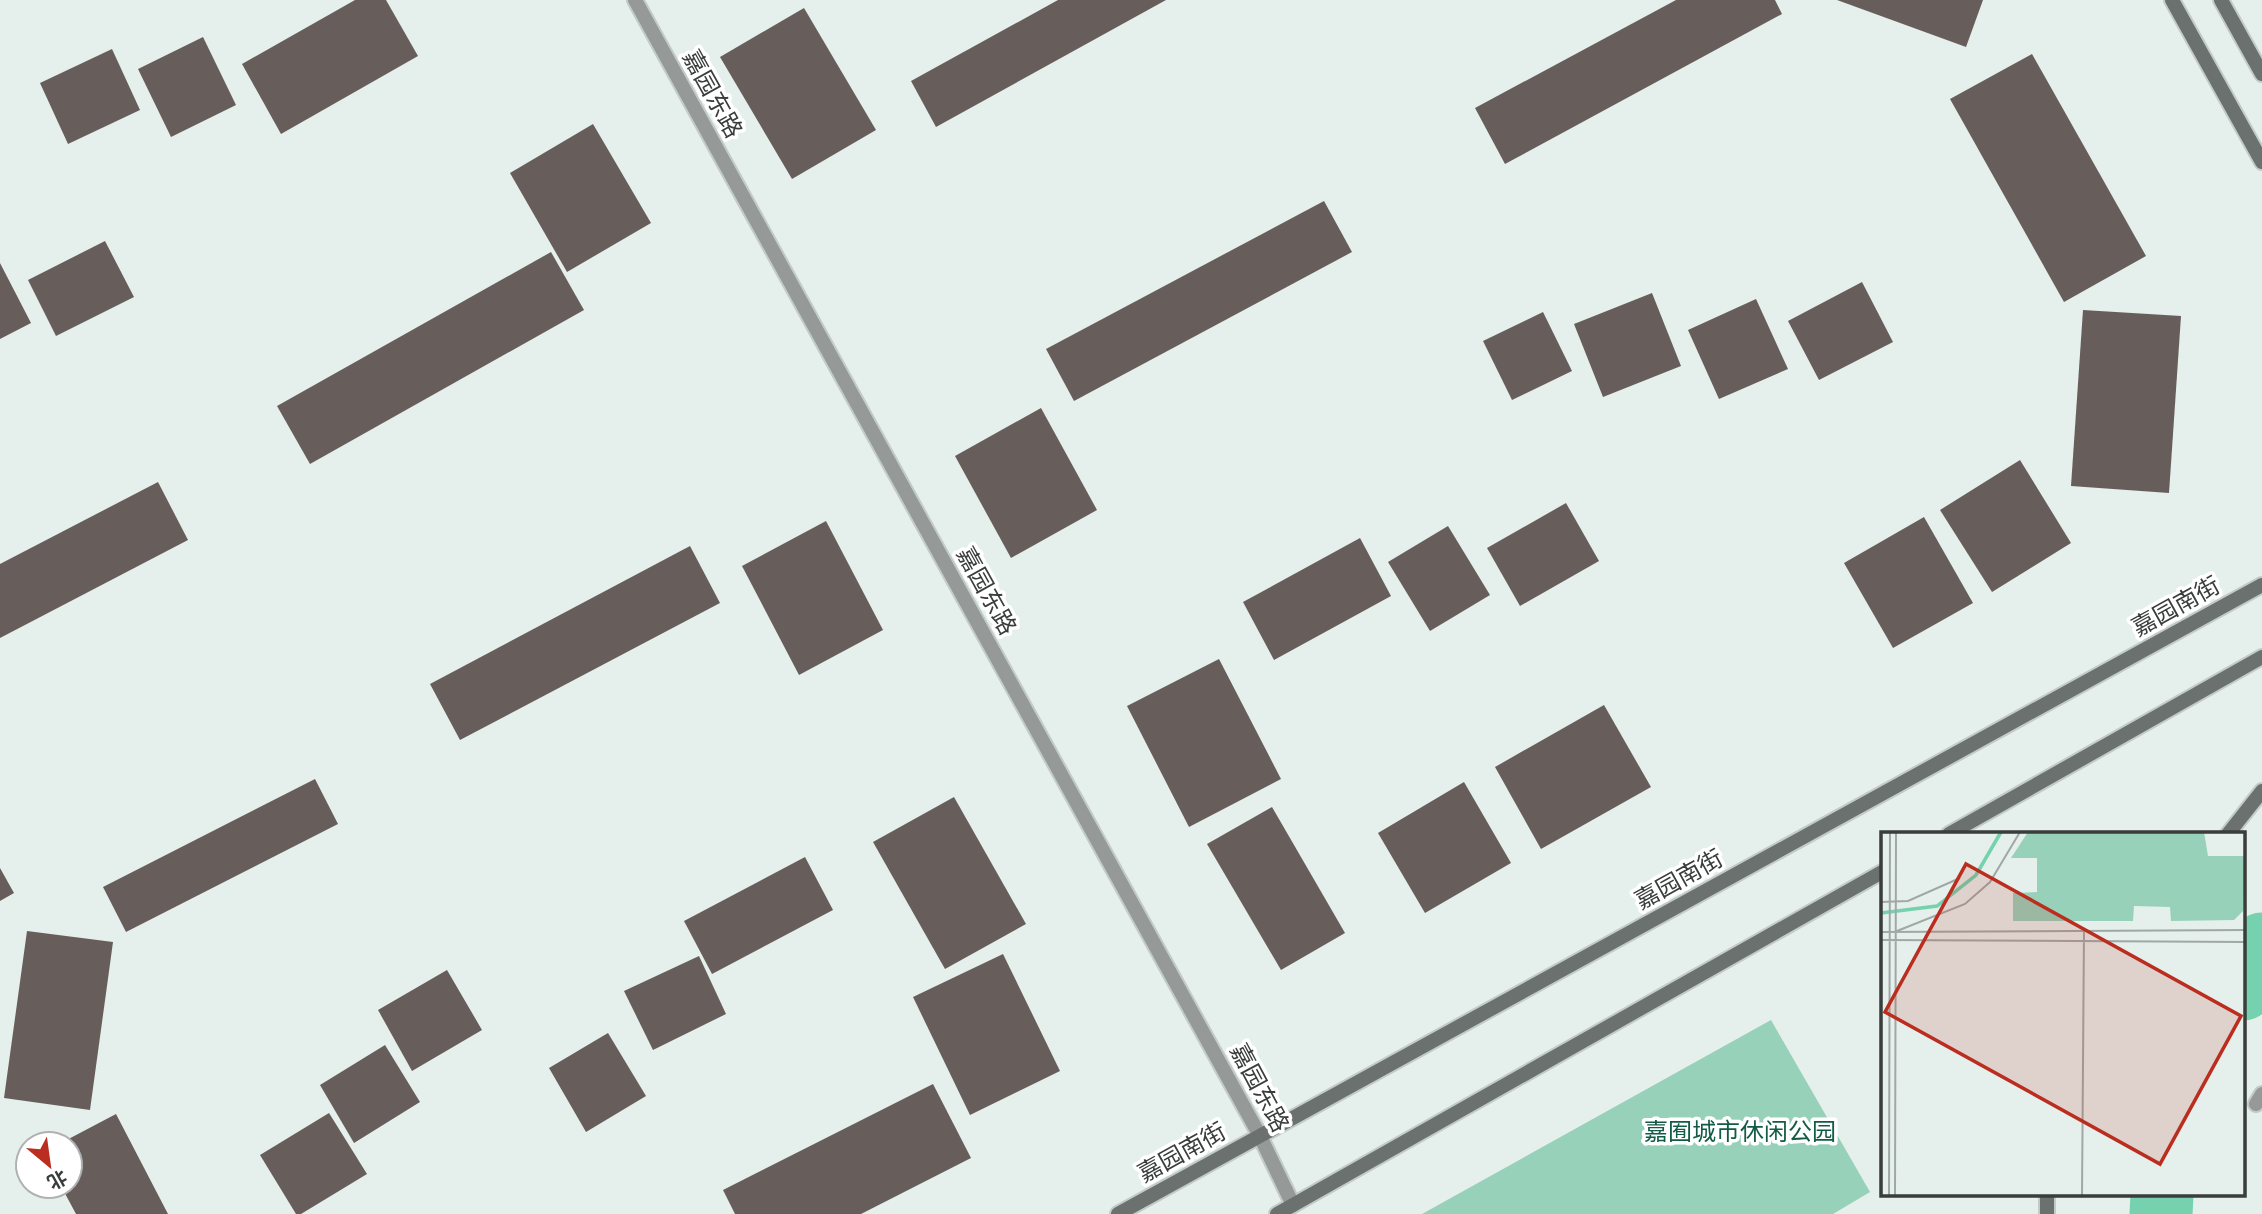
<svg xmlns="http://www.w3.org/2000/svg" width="2262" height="1214" viewBox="0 0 2262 1214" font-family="'Sofia Sans Condensed','Noto Sans SC',sans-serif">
<rect width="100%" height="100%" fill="#e5efeb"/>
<path fill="#97d1b9" d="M1771,1020L1870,1192L1833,1214H1422Z"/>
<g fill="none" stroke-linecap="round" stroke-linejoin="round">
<g stroke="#75d1ae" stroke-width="63">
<path d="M2243,989L2262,944"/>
<path d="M2161,1214L2162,1195"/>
</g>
</g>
<g fill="#675e5c">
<path d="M355,0H386L418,56L281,134L242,64Z"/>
<path d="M1058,0H1166L936,127L911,81Z"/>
<path d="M1676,0H1775L1782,14L1505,164L1475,108Z"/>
<path d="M1837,0H1983L1966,47Z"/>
<path d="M804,8L876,130L792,179L720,57Z"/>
<path d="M203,37L236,105L171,137L138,69Z"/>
<path d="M112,49L140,110L68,144L40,83Z"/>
<path d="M2032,54L2146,256L2064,302L1950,99Z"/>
<path d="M593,124L651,223L567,272L510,173Z"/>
<path d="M1324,201L1352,252L1074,401L1046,349Z"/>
<path d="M105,241L134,297L56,336L28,280Z"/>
<path d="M551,252L584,310L310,464L277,406Z"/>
<path d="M0,263L31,323L0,339Z"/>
<path d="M1862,282L1893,342L1819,380L1788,321Z"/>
<path d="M1652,293L1681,366L1603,397L1574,324Z"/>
<path d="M1756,299L1788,369L1719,399L1688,330Z"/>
<path d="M2083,310L2181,316L2169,493L2071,486Z"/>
<path d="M1543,312L1572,371L1512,400L1483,341Z"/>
<path d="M1041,408L1097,510L1011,558L955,456Z"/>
<path d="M2020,460L2071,543L1992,592L1940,510Z"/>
<path d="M158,482L188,540L0,638V564Z"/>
<path d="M1566,503L1599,561L1520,606L1487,548Z"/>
<path d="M1924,517L1973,603L1893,648L1844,563Z"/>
<path d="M826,521L883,630L799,675L742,566Z"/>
<path d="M1448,526L1490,595L1430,631L1388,562Z"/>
<path d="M1360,538L1391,596L1274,660L1243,602Z"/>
<path d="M690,546L720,603L460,740L430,684Z"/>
<path d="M1219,659L1281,779L1189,827L1127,706Z"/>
<path d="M1604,705L1651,787L1541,849L1495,767Z"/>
<path d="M315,779L338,824L126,932L103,887Z"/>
<path d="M1464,782L1511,863L1425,913L1378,833Z"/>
<path d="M954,797L1026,924L945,969L873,842Z"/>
<path d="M1272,807L1345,933L1281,970L1207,844Z"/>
<path d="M805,857L833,910L712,974L684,921Z"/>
<path d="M0,868L14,893L0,901Z"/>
<path d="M27,931L113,942L90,1110L4,1098Z"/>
<path d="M1003,954L1060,1071L970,1115L913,997Z"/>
<path d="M699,956L726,1014L653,1050L624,991Z"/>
<path d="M447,970L482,1030L412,1071L378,1010Z"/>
<path d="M608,1033L646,1096L586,1132L549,1068Z"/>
<path d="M385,1045L420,1102L354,1143L320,1085Z"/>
<path d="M933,1084L971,1158L861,1214H735L723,1190Z"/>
<path d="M329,1113L367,1174L301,1214H296L260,1155Z"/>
<path d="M116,1114L168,1214H76L61,1186H70V1144H59Z"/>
</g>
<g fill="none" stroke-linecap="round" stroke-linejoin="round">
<defs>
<path id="lane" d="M2256,1104L2262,1094"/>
<path id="street" d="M635,0L1260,1136L1293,1205"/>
<g id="secondary">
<path d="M2172,0L2262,162"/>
<path d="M2221,0L2262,74"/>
<path d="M1949,834L2262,657"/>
<path d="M2228,834L2262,791"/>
<path d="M1118,1214L2262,585"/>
<path d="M1277,1214L1882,872"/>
<path d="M2047,1214V1195"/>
</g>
</defs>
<use href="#lane" stroke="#c3cbc8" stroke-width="18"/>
<use href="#street" stroke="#c3cbc8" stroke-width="18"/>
<use href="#secondary" stroke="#c3cbc8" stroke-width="18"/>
<use href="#lane" stroke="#959997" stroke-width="14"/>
<use href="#street" stroke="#959997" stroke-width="14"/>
<use href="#secondary" stroke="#6b716e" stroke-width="14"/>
</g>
<g text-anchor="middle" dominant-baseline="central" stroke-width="7" stroke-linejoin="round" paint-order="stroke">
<g font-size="24" fill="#393d3b" stroke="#fff">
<text transform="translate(712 94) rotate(61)">嘉园东路</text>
<text transform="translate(986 591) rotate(61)">嘉园东路</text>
<text transform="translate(2176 607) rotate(-29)">嘉园南街</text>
<text transform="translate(1679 880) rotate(-29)">嘉园南街</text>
<text transform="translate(1259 1088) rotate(62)">嘉园东路</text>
<text transform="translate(1182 1153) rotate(-29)">嘉园南街</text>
</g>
<g font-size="24" fill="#125b45" stroke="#fff">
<text x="1740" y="1132">嘉囿城市休闲公园</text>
</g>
</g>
<g transform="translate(1881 832)">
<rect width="364" height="364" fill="#e5efeb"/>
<path d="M147,0H323L327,24H364L362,79L353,88L290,89L289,75L253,74L252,89H132V61L156,60V26H130Z" fill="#97d1b9"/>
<path fill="none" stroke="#75d1ae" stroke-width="3.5" d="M0,81L56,74L95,43L120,0"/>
<path fill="none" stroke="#a0a8a5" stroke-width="2" d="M0,70L27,69L79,46M16,99L84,72L109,50L139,0M0,100L364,98M0,108L364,110M8,364L9,0M14,364L15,0M201,364L203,98"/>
<path fill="#ba2d1f" fill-opacity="0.15" stroke="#ba2d1f" stroke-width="3.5" d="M85,32L360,184L279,332L4,180Z"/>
<rect width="364" height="364" fill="none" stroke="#393d3b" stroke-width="3.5"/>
</g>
<g transform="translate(49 1165) rotate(151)"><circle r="33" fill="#ffffff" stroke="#b0b1b1" stroke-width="2"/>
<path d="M0-5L12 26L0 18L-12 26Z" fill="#ba2d1f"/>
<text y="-10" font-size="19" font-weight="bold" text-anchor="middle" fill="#393d3b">北</text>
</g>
</svg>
